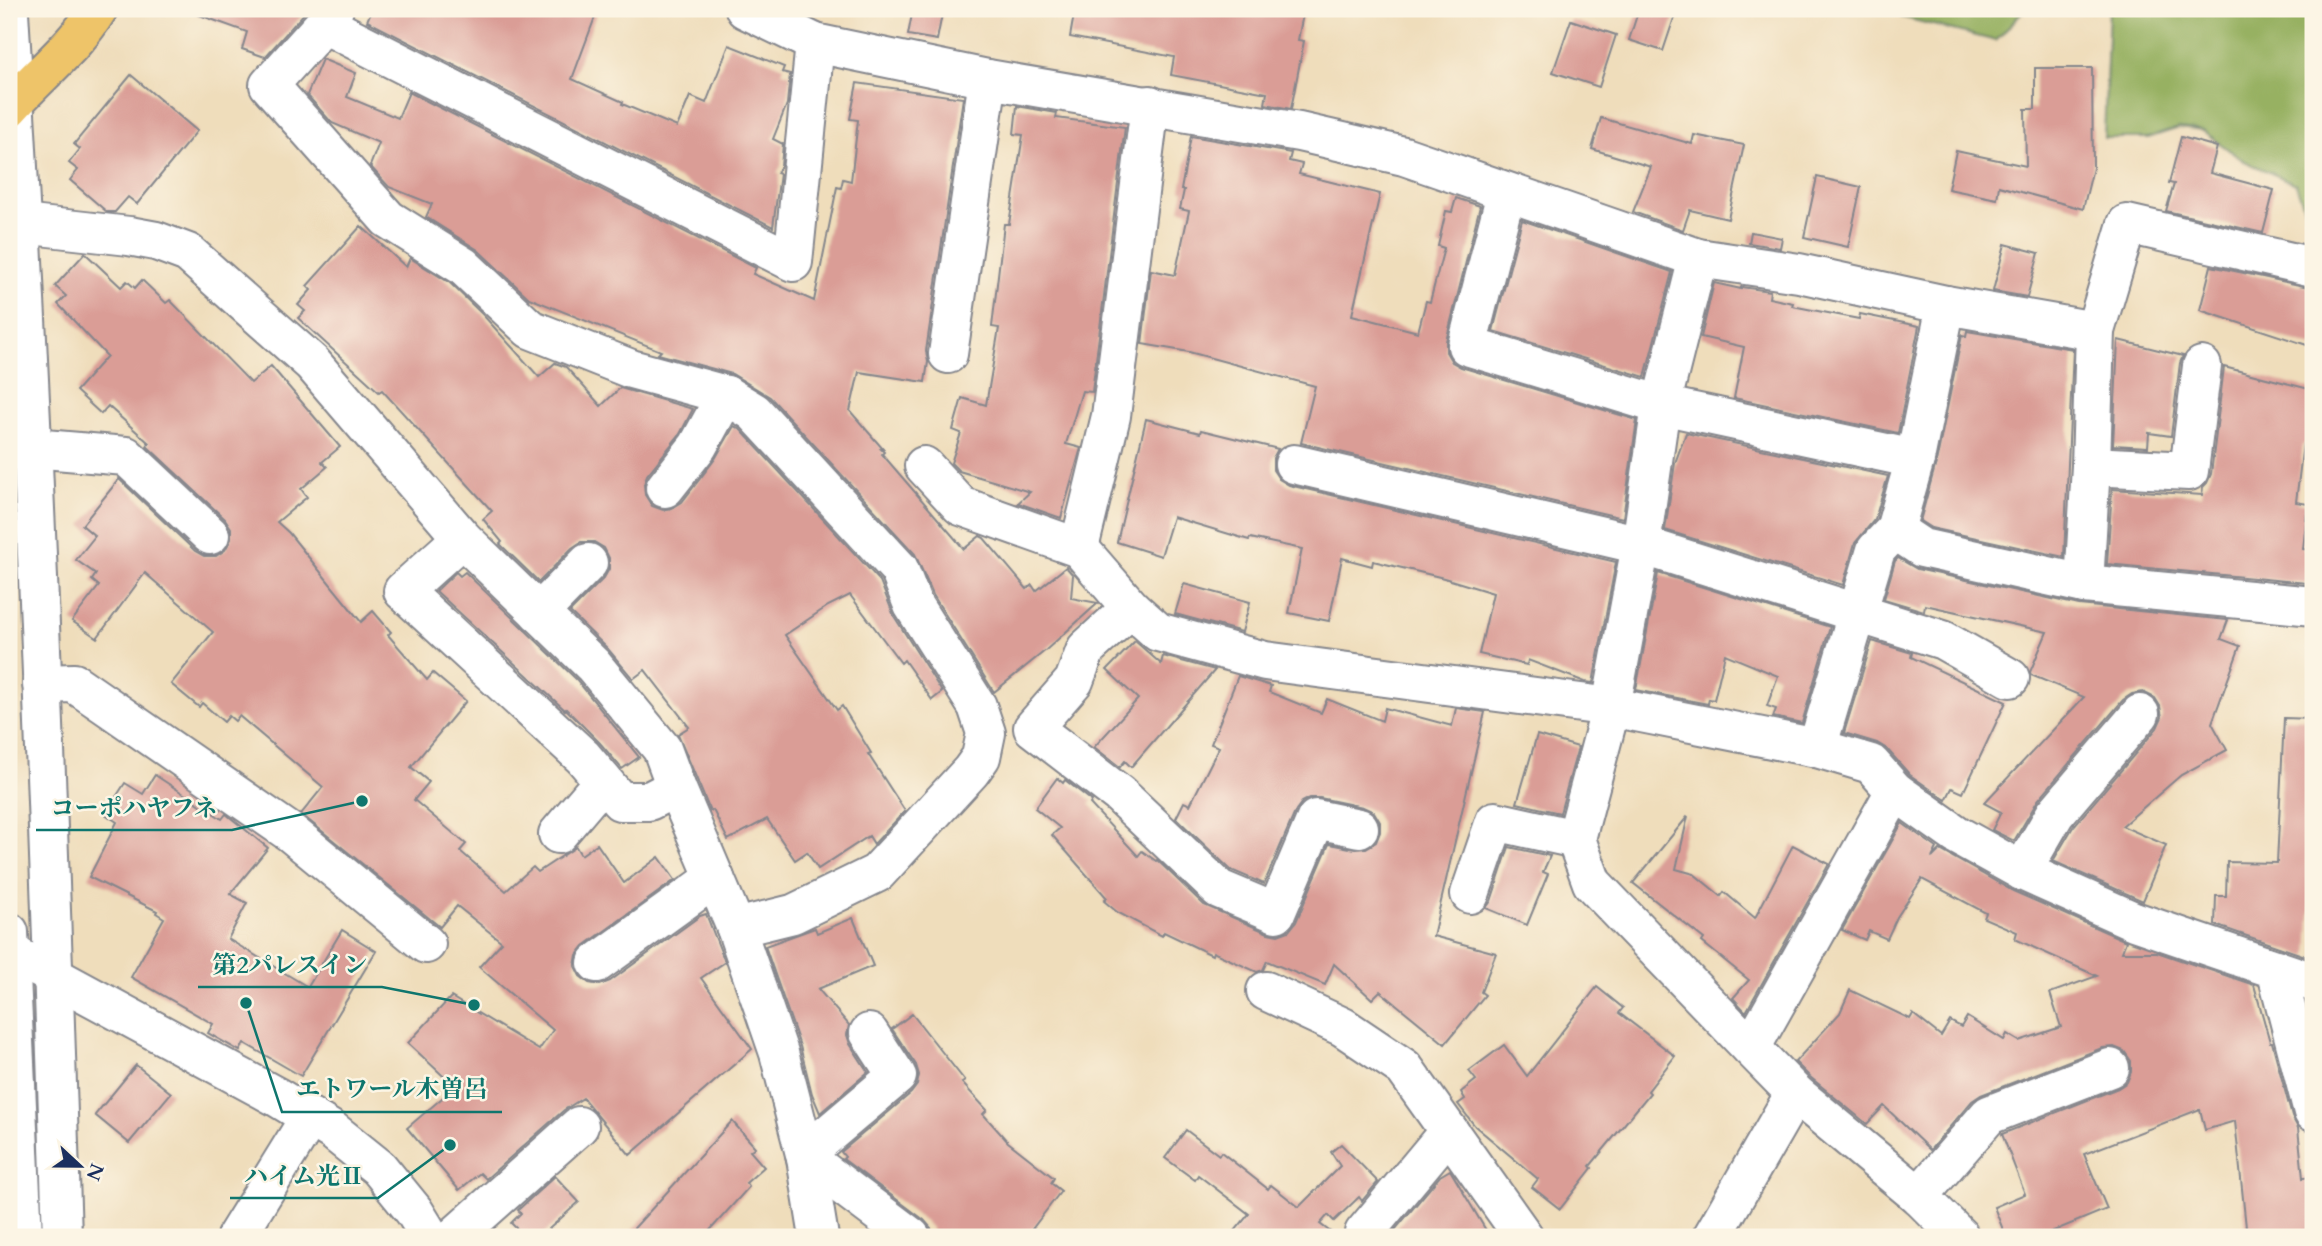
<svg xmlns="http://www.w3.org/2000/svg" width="2322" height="1246" viewBox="0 0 2322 1246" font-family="Cardo,'Noto Serif JP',serif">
<rect width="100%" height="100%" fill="#fcf5e5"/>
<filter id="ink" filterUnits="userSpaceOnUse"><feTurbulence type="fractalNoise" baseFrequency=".0143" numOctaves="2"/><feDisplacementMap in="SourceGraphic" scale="14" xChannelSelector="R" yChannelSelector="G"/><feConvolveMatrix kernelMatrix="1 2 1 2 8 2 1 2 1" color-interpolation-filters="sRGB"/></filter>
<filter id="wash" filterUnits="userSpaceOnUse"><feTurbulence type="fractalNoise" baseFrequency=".00686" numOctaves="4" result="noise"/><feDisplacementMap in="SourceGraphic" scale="28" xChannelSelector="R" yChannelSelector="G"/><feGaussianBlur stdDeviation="1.57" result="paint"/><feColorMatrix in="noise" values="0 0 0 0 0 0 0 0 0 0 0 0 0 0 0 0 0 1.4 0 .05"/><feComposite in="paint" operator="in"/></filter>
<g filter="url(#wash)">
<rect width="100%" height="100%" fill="#efddbb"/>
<g fill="#97b162" stroke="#597060" stroke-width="2">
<path d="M1899,9H2025L1996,41L1901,17Z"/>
<path d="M2109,9H2313V234L2296,184L2244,161L2203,131L2179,128L2148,138H2104Z"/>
</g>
<g id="blocks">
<g fill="#da9d96">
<path d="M195,9H308L265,57L242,49L247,32L194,13Z"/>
<path d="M372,9H598L572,79L623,102L622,104L677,127L690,96L706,103L729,45L784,67L782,72L790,74L787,104L773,139L783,144L781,166L777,173L780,174L773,227L367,21Z"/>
<path d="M913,9H943L937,40L908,35Z"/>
<path d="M1075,9H1304L1298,40L1304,41L1291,109L1265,104L1267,93L1171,75L1174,57L1070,37Z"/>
<path d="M1639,9H1677L1663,51L1629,40Z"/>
<path d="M1571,20L1616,35L1599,87L1553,72Z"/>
<path d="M322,59L356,73L347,97L398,118L409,92L756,268L753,274L814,301L837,187L841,188L843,179L851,181L858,120L850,119L857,83L963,98L926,351L928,362L925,382L859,372L850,411L883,449H881L884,452L882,454L964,549L980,536L984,538L1027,589L1032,585L1036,591L1066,567L1073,575L1071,598L1098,603L1046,650L994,692L933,595L915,554L770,397L732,374L658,354L661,351L529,298L478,250L426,217L432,204L389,187L370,166L379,143L332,123L307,95Z"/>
<path d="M2035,68H2092L2093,168L2083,209L1999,186L1997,199L1948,189L1956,151L2026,166L2025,109H2035Z"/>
<path d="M131,75L197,131L137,204L128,197L115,212H107L70,180L78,170L69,163L80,149L74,144Z"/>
<path d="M1017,106L1057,113L1056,118L1125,127L1092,392L1082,391L1066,444L1081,448L1061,518L1018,503L1030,492L959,471L951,463L961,433L953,430L962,398L986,405L999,328L992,327L1004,224H1009L1023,135L1014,134Z"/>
<path d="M1601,118L1692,144L1694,135L1744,145L1728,219L1690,210L1683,230L1633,212L1651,167L1592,149Z"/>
<path d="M1191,136L1291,153L1289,161L1302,164L1299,174L1380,194L1352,315L1418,332L1426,301L1430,302L1444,248L1438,246L1446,211L1452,212L1456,198L1480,206L1446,341V352L1452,362L1461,367L1637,420L1623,518L1301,443L1315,386L1189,352L1142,344L1151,270L1175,275L1189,211L1180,209L1184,190H1181Z"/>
<path d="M2181,137L2217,147L2210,173L2274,190L2263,233L2166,211L2174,184L2169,183Z"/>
<path d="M1817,177L1861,187L1848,247L1804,237Z"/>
<path d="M1522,220L1672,272L1645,377L1493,331Z"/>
<path d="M361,226L406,267L410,258L450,283L483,315L539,377L555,363L566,367L601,406L620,388L693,409L680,434L647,475L644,484L645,495L652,506L663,510L672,508L682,502L715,459L734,426L740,429L880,581L894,616L942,692L932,700L904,660L901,663L850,595L828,606L785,635L837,710L842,706L871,753L868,754L905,811L874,844L869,836L818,869L807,852L795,860L767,819L728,840L713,810L710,811L678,734L689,727L645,670L633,679L608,649L570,612L604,578L609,569V558L604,548L594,542H581L572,548L539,582L500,544L502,542L483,519L492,511L382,390L379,392L298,318L305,311L298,305L311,290L307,286Z"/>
<path d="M1751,232L1782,238L1780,248L1749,243Z"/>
<path d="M2005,244L2039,253L2027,297L1993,291Z"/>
<path d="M85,253L121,287L127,281L135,288L142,280L166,303L170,300L251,383L271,366L340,447L322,462L327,467L301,489L307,497L277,522L289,533L361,622L373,611L391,632L388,635L427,680L433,673L466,701L411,767L429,782L414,800L466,844L460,851L506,891L533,867L538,872L576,847L581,855L597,844L624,883L659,857L675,880L584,946L577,955L575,966L580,976L589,983L600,985L610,981L700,916L706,914L725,962L701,978L752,1049L630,1155L583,1098L564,1110L486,1179L480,1173L459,1190L407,1128L455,1087L408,1043L451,997L539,1050L553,1030L479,967L502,942L457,906L440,927L301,814L323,787L239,716L235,721L229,716L224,722L202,703L199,707L171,684L213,632L145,573L97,638L72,621L99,586L92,580L96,574L76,560L95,536L82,525L119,479L195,551L204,556H216L225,550L231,539V528L225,519L147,446L149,443L108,406L101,414L76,391L107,356L58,304L66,296L55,286Z"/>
<path d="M2211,266L2313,288V347L2200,310Z"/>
<path d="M1714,283L1741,289V287L1770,291L1769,298L1793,303L1792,306L1859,319L1860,314L1919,326L1898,433L1734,398L1744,347L1701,337Z"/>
<path d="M1967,331L2073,349L2064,557L1931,528L1920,521L1936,463L1962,335L1966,336Z"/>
<path d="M2118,340L2183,356L2180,363L2171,436L2149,433L2148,447L2113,445Z"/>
<path d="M2224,367L2313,390V445L2303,444L2296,502L2308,504L2303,549L2313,550V580L2307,579V583L2107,564L2112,489L2202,495L2203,487L2207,483L2211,474Z"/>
<path d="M1146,419L1200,433L1201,430L1278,449L1273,458V470L1279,479L1289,485L1616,562L1593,683L1585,682L1528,660L1527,665L1479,654L1493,593L1444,578L1373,561L1372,566L1342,558L1329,621L1289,613L1302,549L1250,538L1249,540L1173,517L1161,556L1117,542Z"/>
<path d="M1686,433L1888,476L1875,519L1855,543L1843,585L1665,530L1675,463Z"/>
<path d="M1898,558L1917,569L2079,605L2228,620L2221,639L2240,646L2212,723L2227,750L2181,775L2122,826L2166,845L2143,901L2053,861L2073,827L2157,728L2162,717L2160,706L2155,698L2143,692L2132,694L2123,700L2038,800L2014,841L1992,830L2001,812L1984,803L2084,697L2031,675L2030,672L2047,632L1925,605L1924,611L1884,599L1895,561Z"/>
<path d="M456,572L460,576L465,572L577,680L639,757L622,769L600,743L566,709L565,710L436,591Z"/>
<path d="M1658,573L1830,627L1802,723L1773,717L1776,709L1767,706L1778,676L1725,654L1714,700L1709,699L1708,704L1636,690Z"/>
<path d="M1184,584L1250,602L1242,632L1175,614Z"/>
<path d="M1135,641L1161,664L1163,656L1215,670L1131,767L1125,761L1120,767L1094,747L1138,699L1107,670Z"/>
<path d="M1872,641L1912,653L1911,657L2006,702L1963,793L1952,788L1946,800L1910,775L1887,749L1877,743L1844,733Z"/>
<path d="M1238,676L1271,686L1269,692L1321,713L1327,699L1382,721L1385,708L1452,726L1456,708L1485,712L1433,936L1496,953L1481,992L1485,995L1445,1044L1380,991L1372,999L1334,964L1325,985L1267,961L1263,970L1257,972L1213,952L1212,955L1164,932L1162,936L1117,912L1104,901L1107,898L1052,835L1060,828L1035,808L1057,778L1063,783L1065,780L1092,801L1090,804L1138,856L1142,851L1156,861L1157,860L1204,905L1268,933L1278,935L1289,931L1296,922L1329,844L1355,849L1366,848L1376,842L1380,832V822L1374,812L1363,807L1320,798H1310L1302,802L1296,810L1264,884L1231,870L1176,818L1184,802L1190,805L1219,747L1211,744Z"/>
<path d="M2284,718L2313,719V853L2308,957L2215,925L2216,896H2226L2227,862L2277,863Z"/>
<path d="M1537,735L1578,747L1560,813L1517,803Z"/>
<path d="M155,775L222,819L226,814L268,848L230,894L247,903L228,939L308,987L342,930L376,951L301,1076L244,1043L240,1051L208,1033L213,1024L131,977L164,918L156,913L157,911L89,877L117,822L105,814L125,783L143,794Z"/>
<path d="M1688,816L1676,869L1694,874L1721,896L1724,892L1755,918L1793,845L1829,864L1746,1012L1733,998L1749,980L1702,942L1704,939L1633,883Z"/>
<path d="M1902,823L1937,848L1932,858L1940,850L2013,891L2126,941L2122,952H2157L2254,985L2270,1042H2272L2292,1117L2298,1128L2303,1178L2313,1176V1237H2247L2235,1121L2205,1130L2200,1109L2084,1154L2107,1209L2039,1237H2006L1994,1207L2025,1194L2002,1134L2118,1088L2127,1082L2131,1072V1061L2124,1051L2114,1047L2102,1048L1981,1095L1972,1101L1930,1150L1884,1106L1867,1124L1810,1077L1795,1062L1840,1013L1850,990L1910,1019L1913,1014L1941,1036L1950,1021L1961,1027L1967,1017L2004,1040L2007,1034L2019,1041L2061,1027L2050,993L2097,976L2015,939L2017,932L1984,918L1986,913L1922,879L1897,917L1887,939L1869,931L1865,940L1842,930Z"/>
<path d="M1509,847L1550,856L1543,872L1548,874L1527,925L1486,908L1491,901Z"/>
<path d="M853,918L873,966L818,989L849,1025L847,1035L850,1044L868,1072L820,1113L812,1094L800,1046L765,946L815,928L817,933Z"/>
<path d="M1597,987L1623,1008L1619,1013L1675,1056L1648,1091L1650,1093L1590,1166L1592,1168L1560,1209L1532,1187L1538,1179L1475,1126L1458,1104L1465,1099L1461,1092L1476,1080L1469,1071L1504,1045L1527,1076Z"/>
<path d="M912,1014L965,1081L962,1083L987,1110L983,1114L1008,1142L1054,1178L1051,1183L1061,1191L1026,1237H932L931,1228L924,1220L843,1159L845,1157L841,1152L911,1093L917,1085L919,1075L916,1065L892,1029Z"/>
<path d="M136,1065L171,1093L129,1143L95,1115Z"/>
<path d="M732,1121L755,1147L750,1151L764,1167L746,1183L749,1187L704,1237H626Z"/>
<path d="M1186,1130L1219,1155L1221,1152L1268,1189L1271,1185L1299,1207L1340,1166L1331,1152L1341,1144L1378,1182L1362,1201L1359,1197L1334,1221L1328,1215L1320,1224L1337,1237H1230L1249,1214L1198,1175L1195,1180L1165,1158Z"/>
<path d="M1450,1170L1490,1237H1389L1440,1176Z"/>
<path d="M555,1176L579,1202L540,1237H525L511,1223L521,1213L518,1210Z"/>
</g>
</g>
</g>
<g filter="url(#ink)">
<use href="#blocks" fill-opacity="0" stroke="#85868c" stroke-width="2"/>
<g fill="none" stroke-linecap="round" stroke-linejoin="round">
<defs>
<g id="minor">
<path d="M334,9L324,24L269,85L388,219L463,266L530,329L631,369L726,395L754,412L899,569L913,605L977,706L986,733L981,757L971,771L877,873L793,914L736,928"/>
<path d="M745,9L815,43L988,79L1299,132L1404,156L1698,258L1799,273L1946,305L2095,331"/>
<path d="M9,12C34,420 49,829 62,1237"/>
<path d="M324,24L793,262L815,43"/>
<path d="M1506,193L1467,346L1661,405L1915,459"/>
<path d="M22,224L129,236L156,241L188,253L312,363L462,538L593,665L662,749L676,787L736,928L779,1053L806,1158L819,1237"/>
<path d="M1698,258L1661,405L1641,545L1611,707L1576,839L1592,883L1751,1048L1795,1093L1919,1196L1960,1237"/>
<path d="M948,354L988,79"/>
<path d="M32,448L126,456L210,535"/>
<path d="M1294,464L1641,545L1943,640L2010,678"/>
<path d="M924,466L961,506L1079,548L1131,608L1158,632L1265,661L1611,707L1817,748L1871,764L1895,791L1957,835L2022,871L2134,921L2313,982"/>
<path d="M2091,466L2189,471L2202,366"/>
<path d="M665,488L698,446L726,395"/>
<path d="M1895,530L1922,548L2084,584L2313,606"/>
<path d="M462,538L403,591L583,757L620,801H649L676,787"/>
<path d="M1079,548L1111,416L1150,105"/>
<path d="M2084,584L2091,466L2095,331L2127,224L2313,267"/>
<path d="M1131,608L1086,649L1074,681L1033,728L1119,794L1219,889L1276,913L1316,819L1359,828"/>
<path d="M539,613L588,563"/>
<path d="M42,684L74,683L291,833L426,944"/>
<path d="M1817,748L1876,550L1895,530L1915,459L1946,305"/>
<path d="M558,834L603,781"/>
<path d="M2022,871L2055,814L2140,714"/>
<path d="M1470,894L1495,821L1576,839"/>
<path d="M9,932L23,1237"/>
<path d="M9,952L277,1097L333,1131L379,1168L414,1211L430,1237"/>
<path d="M597,963L715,878"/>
<path d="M2276,969L2313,1112"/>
<path d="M1266,991L1343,1027L1404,1068L1524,1237"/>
<path d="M1751,1048L1895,791"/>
<path d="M805,1154L897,1076L869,1033"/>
<path d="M806,1158L911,1237"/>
<path d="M1919,1196L1989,1115L2110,1068"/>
<path d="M236,1237L310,1117"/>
<path d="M454,1237L579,1126"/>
<path d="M1367,1237L1364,1233L1449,1131"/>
<path d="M1712,1237L1795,1093"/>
</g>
<path id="major" d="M9,108C38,75 75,47 98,9"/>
</defs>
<use href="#minor" stroke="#85868c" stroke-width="42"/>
<use href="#major" stroke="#85868c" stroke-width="42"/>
<use href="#minor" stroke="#fff" stroke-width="38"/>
<use href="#major" stroke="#eec469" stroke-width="38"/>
</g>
</g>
<path fill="none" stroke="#0f766e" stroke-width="2.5" d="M362 801L232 830H36M474 1005L382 987H198M246 1003L282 1112H502M450 1145L378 1198H230"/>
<g fill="#0f766e" stroke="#fcf5e5" stroke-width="2.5">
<circle cx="362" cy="801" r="7"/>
<circle cx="474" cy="1005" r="7"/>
<circle cx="246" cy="1003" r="7"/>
<circle cx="450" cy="1145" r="7"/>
</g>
<g font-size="24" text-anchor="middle" font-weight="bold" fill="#0f766e" stroke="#fcf5e5" stroke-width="5" stroke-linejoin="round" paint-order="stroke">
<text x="134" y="816">コーポハヤフネ</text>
<text x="290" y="973">第2パレスイン</text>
<text x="392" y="1097">エトワール木曽呂</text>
<text x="304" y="1184">ハイム光Ⅱ</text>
</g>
<rect width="2322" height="1246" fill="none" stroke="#fcf5e5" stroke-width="35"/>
<g transform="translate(80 1166) rotate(112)" stroke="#fcf5e5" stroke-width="5" paint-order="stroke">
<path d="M0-5L12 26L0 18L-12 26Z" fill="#1b2f5e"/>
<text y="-10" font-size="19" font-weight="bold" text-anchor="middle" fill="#1b2f5e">N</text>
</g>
</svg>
